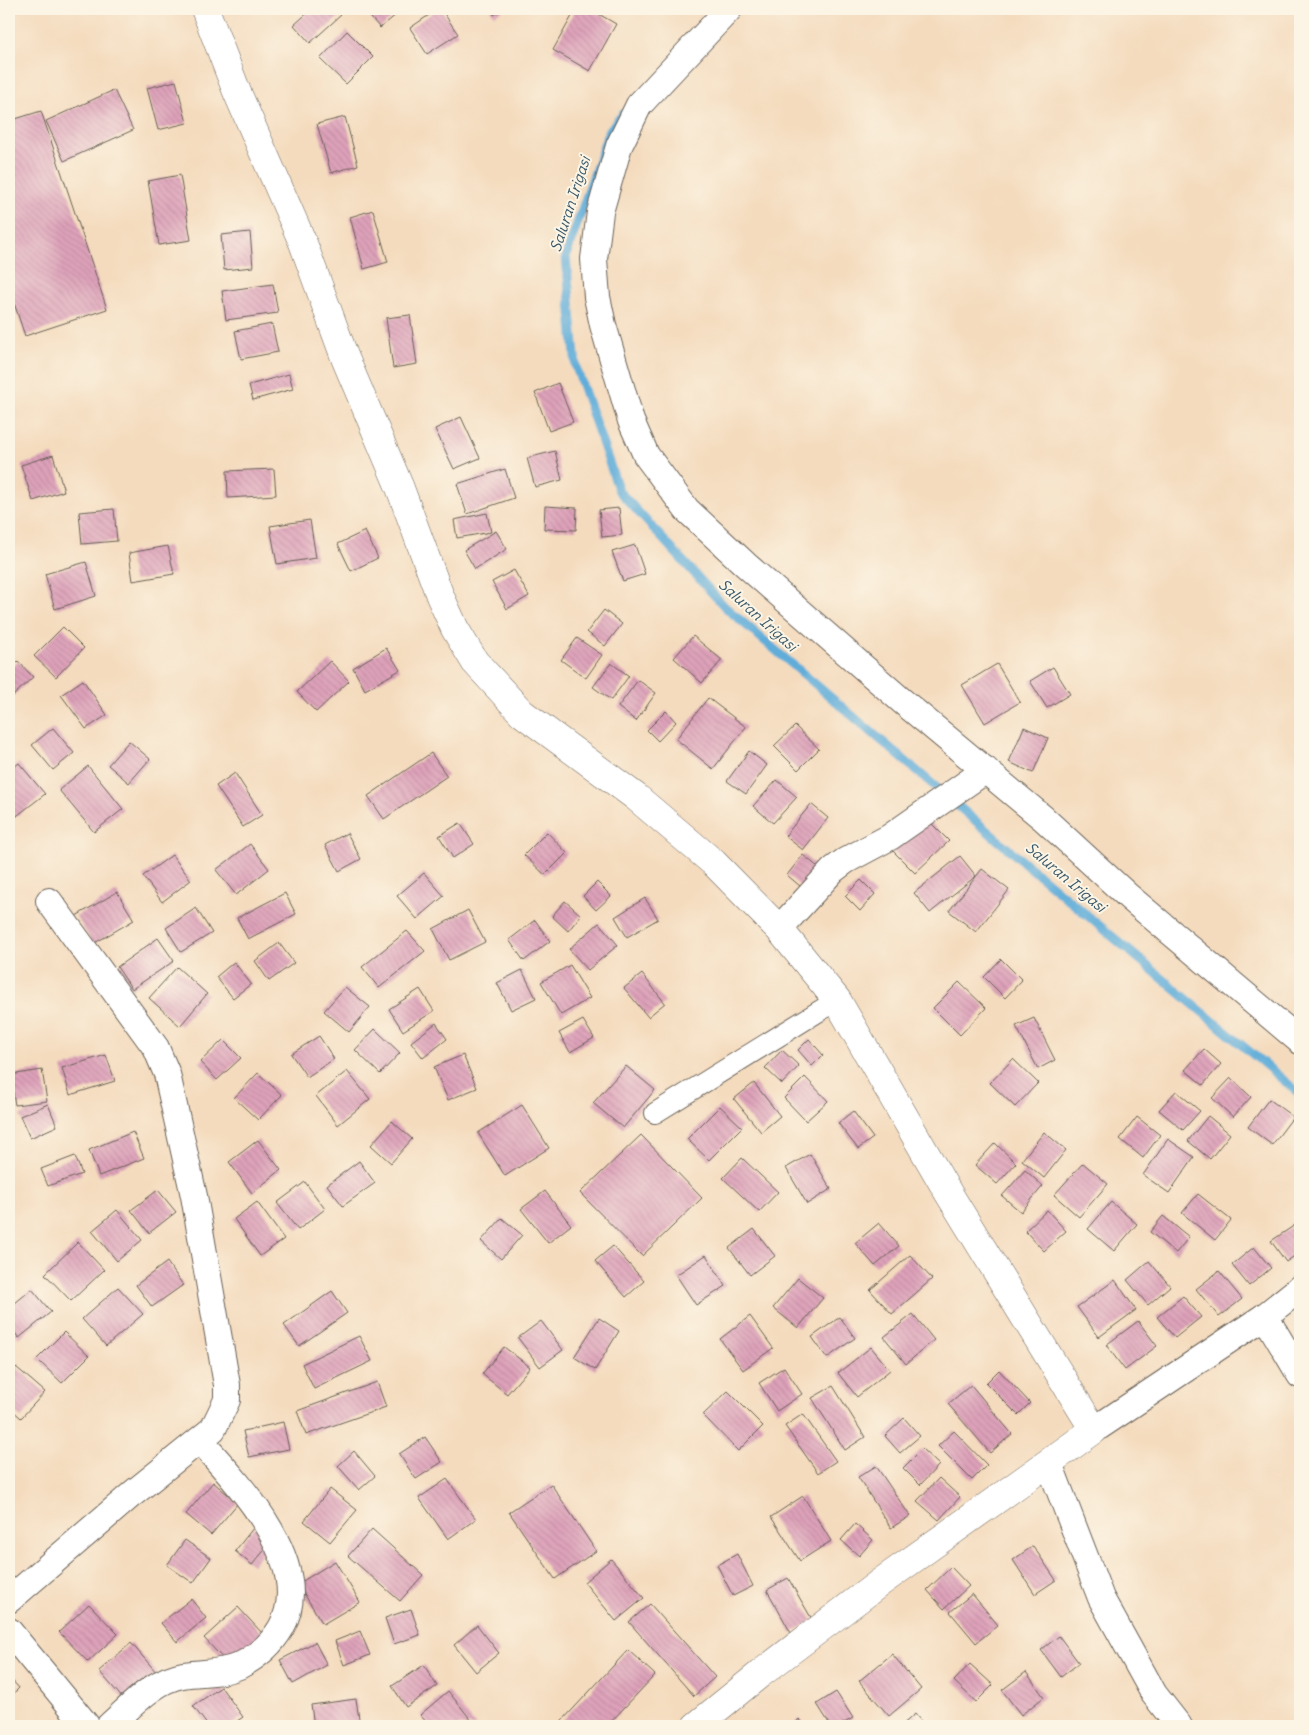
<svg xmlns="http://www.w3.org/2000/svg" width="1309" height="1735" viewBox="0 0 1309 1735" font-family="Delius,sans-serif">
<defs>
<pattern id="building-back-hatch" width="6" height="6" patternUnits="userSpaceOnUse" patternTransform="scale(1.25)"><rect width="6" height="6" fill="#dea2ba"/><path d="M-1 5l2 2M0 0l6 6M5-1l2 2" fill="none" stroke="#be8b9f"/></pattern>
</defs>
<rect width="100%" height="100%" fill="#fcf5e5"/>
<filter id="ink" filterUnits="userSpaceOnUse"><feTurbulence type="fractalNoise" baseFrequency=".02" numOctaves="2"/><feDisplacementMap in="SourceGraphic" scale="10" xChannelSelector="R" yChannelSelector="G"/><feConvolveMatrix kernelMatrix="1 2 1 2 8 2 1 2 1" color-interpolation-filters="sRGB"/></filter>
<filter id="wash" filterUnits="userSpaceOnUse"><feTurbulence type="fractalNoise" baseFrequency=".0096" numOctaves="4" result="noise"/><feDisplacementMap in="SourceGraphic" scale="20" xChannelSelector="R" yChannelSelector="G"/><feGaussianBlur stdDeviation="1.12" result="paint"/><feColorMatrix in="noise" values="0 0 0 0 0 0 0 0 0 0 0 0 0 0 0 0 0 1.4 0 .05"/><feComposite in="paint" operator="in"/></filter>
<g filter="url(#wash)">
<rect width="100%" height="100%" fill="#f4dbbe"/>
<g fill="none" stroke-linecap="round" stroke-linejoin="round">
<path stroke="#60add9" stroke-width="9" d="M623,114L609,131L566,256L576,367L619,491L725,607L1026,864L1300,1094"/>
</g>
<g id="blocks">
<g fill="url(#building-back-hatch)">
<path d="M312,9H335L341,15L310,43L294,25Z"/>
<path d="M363,9H403L380,28Z"/>
<path d="M438,9H441L458,34L427,54L410,28Z"/>
<path d="M490,9H504L494,15Z"/>
<path d="M576,9H590L616,24L590,71L553,50Z"/>
<path d="M347,31L373,57L346,84L320,59Z"/>
<path d="M176,81L187,123L158,130L147,88Z"/>
<path d="M114,90L133,130L64,161L46,121Z"/>
<path d="M41,111L107,309L25,336L9,288V121Z"/>
<path d="M345,117L358,165L331,173L317,124Z"/>
<path d="M180,175L191,240L159,245L148,181Z"/>
<path d="M373,210L388,262L364,269L350,217Z"/>
<path d="M250,232L253,267L224,270L221,235Z"/>
<path d="M273,284L278,313L226,320L222,291Z"/>
<path d="M410,315L417,364L393,368L386,318Z"/>
<path d="M272,324L278,352L241,359L235,331Z"/>
<path d="M289,374L293,389L253,400L249,385Z"/>
<path d="M558,383L573,422L549,431L535,393Z"/>
<path d="M461,417L480,458L454,469L435,429Z"/>
<path d="M555,451L562,480L535,487L527,458Z"/>
<path d="M53,455L64,491L33,501L21,465Z"/>
<path d="M274,469L276,495L228,498L227,471Z"/>
<path d="M505,469L514,498L467,514L457,484Z"/>
<path d="M545,506L577,508L576,530L544,529Z"/>
<path d="M619,508L622,535L602,537L599,510Z"/>
<path d="M114,509L117,541L82,544L79,512Z"/>
<path d="M487,513L491,532L457,538L454,520Z"/>
<path d="M310,520L316,558L277,564L270,526Z"/>
<path d="M365,531L378,558L351,571L338,544Z"/>
<path d="M496,531L507,549L475,569L464,550Z"/>
<path d="M635,545L645,574L623,581L612,552Z"/>
<path d="M168,546L174,574L133,581L129,553Z"/>
<path d="M86,562L96,596L55,609L45,574Z"/>
<path d="M514,570L529,596L507,609L492,582Z"/>
<path d="M604,610L622,624L605,646L587,632Z"/>
<path d="M63,627L84,648L56,677L34,656Z"/>
<path d="M693,636L722,660L702,683L674,658Z"/>
<path d="M577,638L602,655L586,678L561,660Z"/>
<path d="M386,648L400,670L365,690L353,668Z"/>
<path d="M18,661L33,677L13,696L9,691V670Z"/>
<path d="M330,661L349,681L316,712L297,692Z"/>
<path d="M611,663L629,676L611,700L593,687Z"/>
<path d="M997,664L1020,702L985,723L962,685Z"/>
<path d="M1053,667L1070,694L1047,708L1030,681Z"/>
<path d="M83,680L107,715L86,729L61,695Z"/>
<path d="M638,680L656,693L636,721L618,707Z"/>
<path d="M708,698L746,727L713,769L676,739Z"/>
<path d="M666,711L676,722L658,741L647,730Z"/>
<path d="M795,726L819,749L798,770L774,746Z"/>
<path d="M1024,727L1048,738L1033,773L1009,762Z"/>
<path d="M53,728L74,753L53,770L32,745Z"/>
<path d="M129,741L150,759L129,783L108,765Z"/>
<path d="M749,751L767,765L746,794L727,781Z"/>
<path d="M431,753L447,776L384,819L368,796Z"/>
<path d="M19,763L45,794L9,822V771Z"/>
<path d="M88,766L123,809L94,832L59,790Z"/>
<path d="M235,773L262,815L243,827L216,786Z"/>
<path d="M777,780L797,797L773,823L753,806Z"/>
<path d="M811,804L828,818L803,850L785,836Z"/>
<path d="M924,816L949,841L915,873L891,849Z"/>
<path d="M460,823L474,844L453,858L439,836Z"/>
<path d="M547,832L567,853L545,875L524,855Z"/>
<path d="M347,833L361,859L339,871L325,845Z"/>
<path d="M250,844L269,869L236,895L216,870Z"/>
<path d="M172,855L191,880L162,902L143,876Z"/>
<path d="M803,855L823,871L807,892L787,875Z"/>
<path d="M960,856L976,876L930,913L914,893Z"/>
<path d="M982,869L1009,890L976,932L949,911Z"/>
<path d="M424,873L444,896L417,919L397,896Z"/>
<path d="M861,880L875,894L860,911L845,896Z"/>
<path d="M597,882L611,896L596,910L583,896Z"/>
<path d="M117,892L134,920L93,944L76,916Z"/>
<path d="M285,893L296,914L248,939L237,918Z"/>
<path d="M645,898L658,919L627,937L615,917Z"/>
<path d="M565,901L581,915L568,931L552,916Z"/>
<path d="M196,908L212,933L181,952L166,928Z"/>
<path d="M468,910L485,942L449,960L433,929Z"/>
<path d="M535,920L550,941L524,961L509,940Z"/>
<path d="M599,923L618,945L588,970L569,949Z"/>
<path d="M407,931L425,951L379,988L362,967Z"/>
<path d="M158,938L174,961L132,989L117,967Z"/>
<path d="M279,943L294,963L269,981L255,961Z"/>
<path d="M1001,959L1022,980L1005,998L984,977Z"/>
<path d="M234,962L251,984L233,998L216,977Z"/>
<path d="M570,965L590,998L561,1015L541,982Z"/>
<path d="M177,967L207,994L180,1026L149,998Z"/>
<path d="M522,970L536,998L511,1010L497,983Z"/>
<path d="M642,974L665,1003L648,1017L624,988Z"/>
<path d="M959,982L986,1008L960,1035L933,1008Z"/>
<path d="M345,987L370,1007L349,1032L324,1011Z"/>
<path d="M420,989L434,1011L403,1031L389,1009Z"/>
<path d="M1034,1018L1055,1060L1038,1069L1016,1026Z"/>
<path d="M583,1020L594,1038L570,1052L559,1033Z"/>
<path d="M436,1023L447,1039L423,1058L411,1042Z"/>
<path d="M375,1029L400,1053L380,1074L355,1050Z"/>
<path d="M319,1036L334,1059L307,1077L291,1054Z"/>
<path d="M809,1039L823,1055L812,1066L798,1050Z"/>
<path d="M223,1040L241,1058L217,1080L200,1062Z"/>
<path d="M1204,1049L1221,1064L1203,1085L1185,1070Z"/>
<path d="M782,1050L799,1066L782,1084L765,1068Z"/>
<path d="M106,1055L115,1081L70,1095L62,1068Z"/>
<path d="M463,1055L477,1088L448,1100L434,1067Z"/>
<path d="M1013,1059L1038,1083L1015,1107L990,1083Z"/>
<path d="M626,1066L655,1090L623,1128L593,1103Z"/>
<path d="M42,1070L47,1101L15,1105L10,1075Z"/>
<path d="M347,1071L370,1099L338,1125L316,1096Z"/>
<path d="M258,1073L282,1095L258,1120L234,1098Z"/>
<path d="M805,1077L828,1101L806,1121L784,1098Z"/>
<path d="M1231,1078L1251,1097L1233,1117L1212,1098Z"/>
<path d="M754,1083L780,1116L761,1132L734,1099Z"/>
<path d="M1176,1091L1200,1111L1183,1130L1159,1110Z"/>
<path d="M1269,1099L1293,1117L1272,1145L1248,1127Z"/>
<path d="M48,1104L57,1126L30,1138L20,1116Z"/>
<path d="M522,1105L549,1148L505,1176L478,1133Z"/>
<path d="M720,1106L742,1127L709,1160L687,1139Z"/>
<path d="M853,1111L873,1138L858,1149L838,1123Z"/>
<path d="M1208,1116L1230,1134L1210,1159L1188,1141Z"/>
<path d="M1137,1117L1160,1135L1143,1158L1120,1139Z"/>
<path d="M392,1121L412,1139L391,1163L371,1145Z"/>
<path d="M133,1132L144,1158L99,1176L89,1150Z"/>
<path d="M1044,1132L1066,1150L1044,1178L1022,1160Z"/>
<path d="M641,1135L702,1198L642,1256L580,1193Z"/>
<path d="M1168,1139L1194,1157L1169,1193L1143,1175Z"/>
<path d="M258,1140L281,1170L252,1193L229,1162Z"/>
<path d="M995,1143L1016,1163L997,1184L975,1165Z"/>
<path d="M810,1154L831,1189L807,1204L786,1168Z"/>
<path d="M75,1156L82,1174L48,1186L41,1169Z"/>
<path d="M742,1158L778,1192L759,1212L723,1178Z"/>
<path d="M359,1161L375,1183L343,1206L327,1185Z"/>
<path d="M1083,1163L1108,1184L1079,1217L1054,1195Z"/>
<path d="M1025,1170L1043,1186L1021,1212L1002,1196Z"/>
<path d="M305,1182L325,1209L298,1230L277,1203Z"/>
<path d="M158,1190L176,1212L149,1233L131,1210Z"/>
<path d="M545,1191L571,1225L548,1243L521,1209Z"/>
<path d="M1198,1194L1231,1220L1215,1240L1182,1213Z"/>
<path d="M257,1202L284,1239L260,1256L234,1219Z"/>
<path d="M1111,1202L1137,1224L1114,1251L1088,1229Z"/>
<path d="M117,1210L142,1240L117,1261L92,1231Z"/>
<path d="M1047,1210L1066,1231L1044,1251L1025,1231Z"/>
<path d="M1163,1216L1189,1237L1176,1253L1150,1232Z"/>
<path d="M502,1218L522,1235L501,1259L481,1241Z"/>
<path d="M879,1223L899,1246L875,1266L855,1243Z"/>
<path d="M1298,1223L1300,1226V1252L1286,1262L1271,1241Z"/>
<path d="M754,1229L775,1256L750,1275L729,1248Z"/>
<path d="M78,1242L104,1270L71,1301L45,1274Z"/>
<path d="M613,1246L644,1281L626,1297L595,1261Z"/>
<path d="M1254,1247L1271,1268L1249,1286L1232,1265Z"/>
<path d="M706,1255L726,1286L696,1305L676,1275Z"/>
<path d="M910,1255L932,1279L892,1314L870,1290Z"/>
<path d="M1149,1261L1170,1286L1148,1305L1127,1280Z"/>
<path d="M167,1262L183,1285L152,1307L136,1285Z"/>
<path d="M1219,1271L1242,1299L1219,1317L1196,1289Z"/>
<path d="M798,1278L823,1298L798,1328L773,1308Z"/>
<path d="M1115,1280L1136,1310L1099,1337L1077,1307Z"/>
<path d="M118,1287L143,1314L106,1346L82,1319Z"/>
<path d="M32,1289L51,1312L19,1338L9,1326V1308Z"/>
<path d="M332,1291L347,1313L299,1346L284,1325Z"/>
<path d="M1183,1296L1201,1317L1175,1338L1157,1317Z"/>
<path d="M913,1314L934,1340L906,1364L884,1337Z"/>
<path d="M750,1316L773,1348L743,1370L720,1339Z"/>
<path d="M840,1317L855,1338L827,1358L812,1337Z"/>
<path d="M599,1318L619,1331L595,1370L574,1357Z"/>
<path d="M541,1321L563,1350L540,1367L518,1338Z"/>
<path d="M1138,1321L1157,1346L1125,1370L1106,1345Z"/>
<path d="M64,1332L89,1356L62,1383L37,1359Z"/>
<path d="M359,1336L372,1361L314,1389L302,1364Z"/>
<path d="M504,1347L530,1367L507,1394L482,1374Z"/>
<path d="M871,1347L890,1370L857,1397L838,1373Z"/>
<path d="M16,1367L45,1392L21,1418L9,1407V1376Z"/>
<path d="M784,1367L802,1394L777,1411L759,1383Z"/>
<path d="M999,1370L1030,1403L1018,1415L986,1383Z"/>
<path d="M377,1382L386,1407L306,1435L297,1411Z"/>
<path d="M971,1385L1012,1434L990,1453L948,1404Z"/>
<path d="M833,1386L865,1437L845,1450L812,1398Z"/>
<path d="M728,1391L763,1426L738,1451L703,1415Z"/>
<path d="M803,1414L836,1461L818,1473L785,1426Z"/>
<path d="M904,1418L920,1436L900,1453L885,1436Z"/>
<path d="M283,1422L289,1449L249,1457L243,1431Z"/>
<path d="M954,1431L987,1465L972,1480L938,1446Z"/>
<path d="M425,1437L442,1462L416,1479L399,1454Z"/>
<path d="M922,1449L939,1465L920,1485L903,1468Z"/>
<path d="M354,1451L375,1476L359,1490L338,1466Z"/>
<path d="M876,1466L910,1516L891,1528L858,1477Z"/>
<path d="M939,1478L960,1497L939,1520L917,1501Z"/>
<path d="M447,1479L476,1519L448,1539L419,1498Z"/>
<path d="M213,1482L238,1503L211,1535L186,1514Z"/>
<path d="M551,1484L596,1551L555,1579L509,1512Z"/>
<path d="M330,1489L357,1510L330,1542L304,1521Z"/>
<path d="M803,1496L831,1541L800,1561L771,1517Z"/>
<path d="M855,1524L873,1540L859,1556L841,1540Z"/>
<path d="M254,1527L272,1541L252,1565L235,1551Z"/>
<path d="M372,1529L423,1575L400,1601L348,1556Z"/>
<path d="M185,1540L211,1558L193,1583L167,1565Z"/>
<path d="M1033,1546L1056,1580L1035,1594L1013,1560Z"/>
<path d="M737,1554L753,1586L733,1596L717,1565Z"/>
<path d="M611,1559L644,1598L616,1621L584,1582Z"/>
<path d="M335,1561L360,1602L323,1624L298,1584Z"/>
<path d="M951,1567L969,1586L944,1609L927,1590Z"/>
<path d="M788,1578L813,1621L791,1633L767,1590Z"/>
<path d="M972,1594L998,1625L976,1643L950,1612Z"/>
<path d="M191,1599L206,1618L177,1642L161,1623Z"/>
<path d="M89,1604L118,1634L88,1662L59,1632Z"/>
<path d="M650,1604L715,1677L694,1696L629,1622Z"/>
<path d="M238,1607L262,1633L228,1664L204,1638Z"/>
<path d="M411,1609L420,1635L394,1644L385,1618Z"/>
<path d="M477,1625L499,1653L476,1672L454,1645Z"/>
<path d="M360,1631L370,1655L344,1665L335,1641Z"/>
<path d="M1059,1636L1079,1663L1061,1677L1041,1650Z"/>
<path d="M315,1642L327,1665L293,1684L280,1660Z"/>
<path d="M131,1643L157,1673L125,1701L99,1671Z"/>
<path d="M628,1650L655,1675L607,1726H566L561,1722Z"/>
<path d="M892,1654L921,1689L889,1716L859,1681Z"/>
<path d="M970,1664L993,1685L976,1702L954,1681Z"/>
<path d="M424,1665L437,1686L406,1707L392,1686Z"/>
<path d="M1026,1672L1044,1697L1021,1715L1002,1690Z"/>
<path d="M9,1677L19,1688L9,1698Z"/>
<path d="M221,1687L243,1717L230,1726H208L193,1706Z"/>
<path d="M448,1691L476,1726H430L420,1715Z"/>
<path d="M836,1692L853,1718L839,1726H831L817,1704Z"/>
<path d="M356,1699L360,1726H314L311,1705Z"/>
<path d="M915,1714L925,1726H901Z"/>
<path d="M799,1719L807,1726H793Z"/>
</g>
</g>
</g>
<g filter="url(#ink)">
<use href="#blocks" fill-opacity="0" stroke="#685f55" stroke-width="1"/>
<g fill="none" stroke-linecap="round" stroke-linejoin="round">
<defs>
<path id="pedestrian" d="M655,1113L837,1000"/>
<g id="minor">
<path d="M729,9L639,105L619,146L600,212L594,259L597,297L603,325L631,421L646,455L687,510L746,565L902,701L1043,818L1129,897L1300,1041"/>
<path d="M779,929L833,870L845,861L890,837L986,770"/>
<path d="M1265,1316L1300,1375"/>
<path d="M1094,1430L1265,1316L1300,1288"/>
<path d="M1049,1463L1101,1598L1154,1694L1179,1726"/>
<path d="M9,1600L131,1495L213,1429L227,1400V1385L194,1196L167,1074L156,1048L49,901"/>
<path d="M9,1631L87,1726"/>
<path d="M109,1726C131,1707 153,1680 183,1675C202,1672 221,1674 239,1666C257,1657 271,1645 281,1628C316,1566 240,1485 200,1441"/>
</g>
<path id="tertiary" d="M205,9L237,92L303,243L345,358L400,488L440,596L455,629L475,662L522,713L636,797L714,863L779,929L837,1000L949,1194L1094,1430L881,1582L760,1674L696,1726"/>
</defs>
<use href="#pedestrian" stroke="#685f55" stroke-width="22"/>
<use href="#minor" stroke="#685f55" stroke-width="28"/>
<use href="#tertiary" stroke="#685f55" stroke-width="29"/>
<use href="#pedestrian" stroke="#fff" stroke-width="20"/>
<use href="#minor" stroke="#fff" stroke-width="26"/>
<use href="#tertiary" stroke="#fff" stroke-width="28"/>
</g>
</g>
<g text-anchor="middle" dominant-baseline="central" stroke-width="4" stroke-linejoin="round" paint-order="stroke">
<g font-size="15" font-style="italic" fill="#375668" stroke="#fcf5e5">
<text transform="translate(570 204) rotate(-72)">Saluran Irigasi</text>
<text transform="translate(758 615) rotate(42)">Saluran Irigasi</text>
<text transform="translate(1066 877) rotate(40)">Saluran Irigasi</text>
</g>
</g>
<rect width="1309" height="1735" fill="none" stroke="#fcf5e5" stroke-width="30"/>
</svg>
